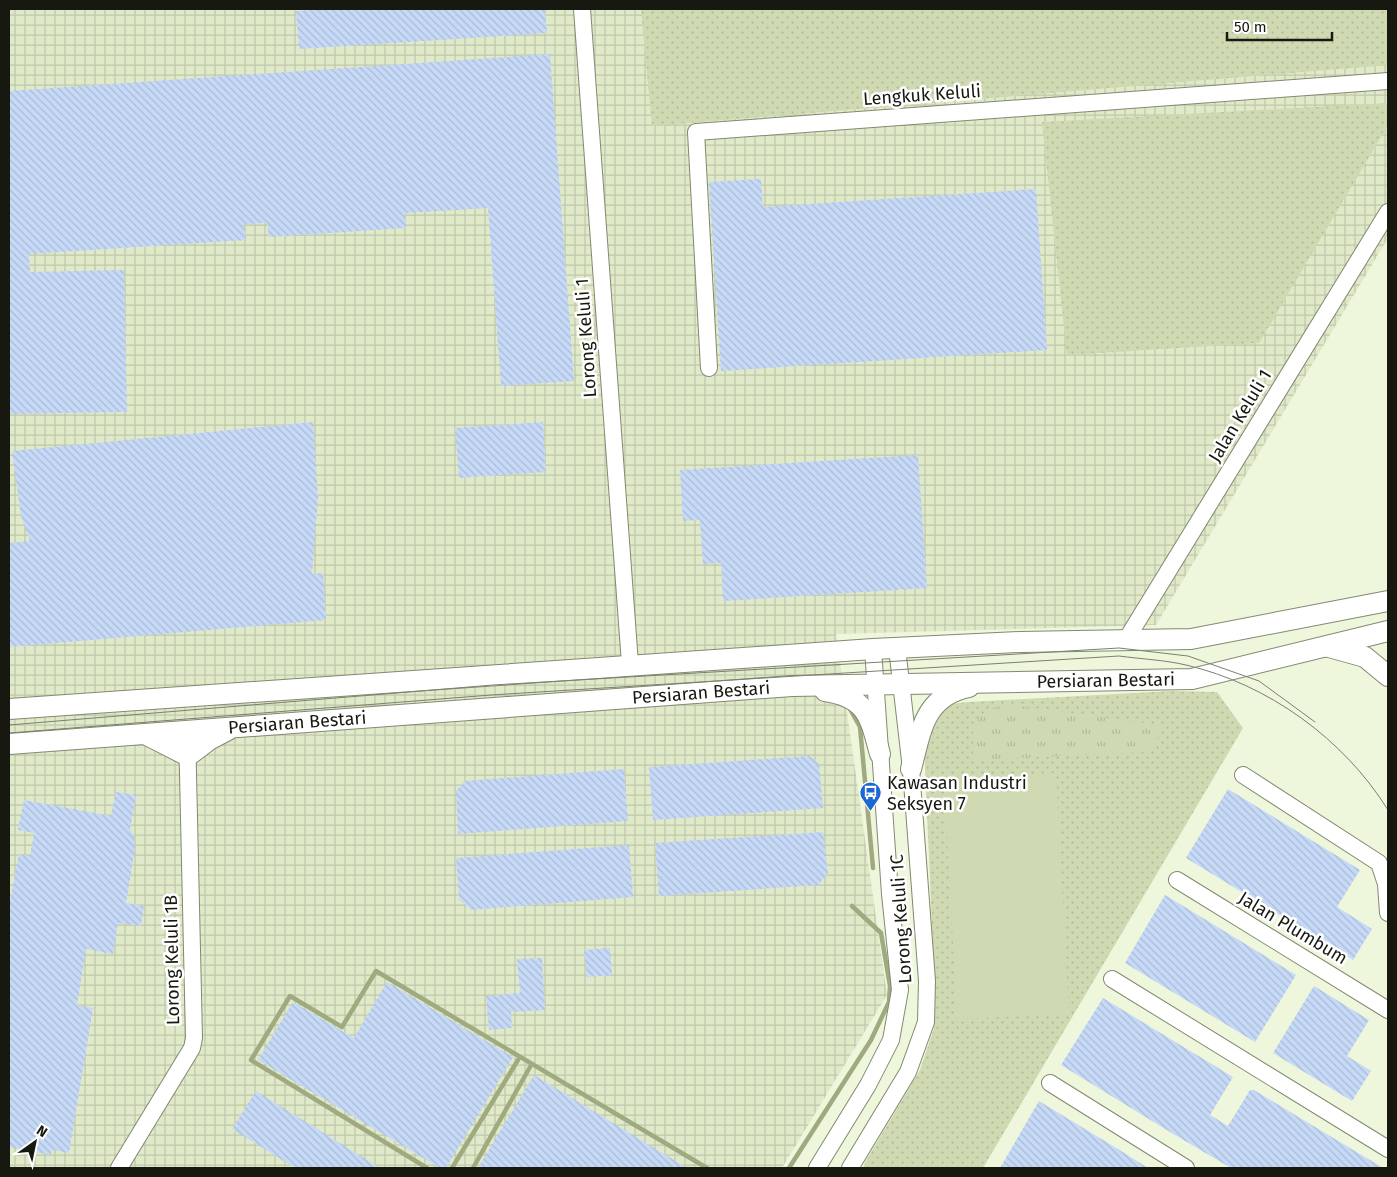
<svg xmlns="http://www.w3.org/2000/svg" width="1397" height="1177" viewBox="0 0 1397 1177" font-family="'Fira Sans',sans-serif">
<defs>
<pattern id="industrial-grid" width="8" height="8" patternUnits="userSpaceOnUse" patternTransform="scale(1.25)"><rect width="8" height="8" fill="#e0eac8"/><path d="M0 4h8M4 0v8" fill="none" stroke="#bfc8ab"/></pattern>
<pattern id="grass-dots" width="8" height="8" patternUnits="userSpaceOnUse" patternTransform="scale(1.25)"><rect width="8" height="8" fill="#cfdab3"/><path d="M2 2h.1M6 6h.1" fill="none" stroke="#b1ba99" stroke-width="1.8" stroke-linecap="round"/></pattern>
<pattern id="park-tufts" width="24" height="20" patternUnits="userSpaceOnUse" patternTransform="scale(1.25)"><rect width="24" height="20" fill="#cfdab3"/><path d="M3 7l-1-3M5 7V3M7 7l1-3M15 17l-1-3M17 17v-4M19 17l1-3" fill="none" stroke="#b1ba99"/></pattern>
<pattern id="building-back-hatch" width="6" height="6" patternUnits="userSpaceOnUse" patternTransform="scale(1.25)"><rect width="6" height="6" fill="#c6daf8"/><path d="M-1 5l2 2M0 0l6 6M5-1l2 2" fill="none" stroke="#a9bad4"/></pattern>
</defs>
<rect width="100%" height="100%" fill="#eef6db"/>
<path fill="url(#industrial-grid)" d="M9,9H1388V238L1156,625L836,634L887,995L782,1168H9Z"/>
<g fill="url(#grass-dots)">
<path d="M641,9H1388V65L652,126Z"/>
<path d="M1388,103V125L1259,343L1067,355L1042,122Z"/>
<path d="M1171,691L1217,692L1243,728L983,1168H864V1164L920,1070L934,1028V970L924,746L938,717L950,704L968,702Z"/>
</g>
<path fill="url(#park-tufts)" d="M1020,706L1166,726L1148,752L973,760V725L989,708Z"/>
<path fill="#cfdab3" d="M1056,773L1069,1014L957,1019L944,778Z"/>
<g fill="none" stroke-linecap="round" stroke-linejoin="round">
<g stroke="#9faa81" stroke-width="4.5">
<path d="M850,709L860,727L873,868"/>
<path d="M427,1168L251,1060L290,996L342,1027L376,971L707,1168"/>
<path d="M452,1168L518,1060"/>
<path d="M473,1168L530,1067"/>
<path d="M789,1168L871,1040L889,1002L890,986L881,933L852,906"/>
</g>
</g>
<g fill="url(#building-back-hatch)">
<path d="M337,9H545L547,33L299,49L296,11Z"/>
<path d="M550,54L574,381L501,386L488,208L405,213L406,228L269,237L267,223L244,224L246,240L29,254L30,272L124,270L127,412L9,414V91Z"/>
<path d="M761,179L763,207L1036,189L1047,350L721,371L709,182Z"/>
<path d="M313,422L318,497L312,574L323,573L326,620L9,647V543L30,541L21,516L12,451Z"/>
<path d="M543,422L546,472L459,478L455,428Z"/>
<path d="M918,455L927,588L723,601L721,563L703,564L700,520L683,521L680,470Z"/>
<path d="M809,756L819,763L823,808L653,820L649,767Z"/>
<path d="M624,769L628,821L458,834L456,791L465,781Z"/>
<path d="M1228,789L1360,870L1337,907L1372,929L1353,960L1186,858Z"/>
<path d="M116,792L136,795L130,830L134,836L135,848L126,903L144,906L141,926L118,923L113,954L86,949L77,1005L93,1008L69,1153L52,1150L51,1155L9,1147V907L19,854L30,856L34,833L18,830L24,800L111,816Z"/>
<path d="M823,832L828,873L818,885L659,896L655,843Z"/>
<path d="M629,845L633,897L471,910L459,899L456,858Z"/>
<path d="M1165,895L1296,975L1255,1042L1125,963Z"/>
<path d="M610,948L612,975L587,977L584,950Z"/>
<path d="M542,958L545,1010L511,1012L512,1028L489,1030L486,996L520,993L517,959Z"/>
<path d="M387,982L513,1057L446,1168H440L258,1060L293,1002L354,1038Z"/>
<path d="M1314,986L1369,1020L1347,1056L1371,1071L1352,1101L1273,1053Z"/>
<path d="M1103,998L1233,1077L1210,1115L1228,1126L1250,1090H1254L1383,1168H1231L1170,1132L1061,1065Z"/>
<path d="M534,1075L687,1168H478Z"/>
<path d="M256,1091L380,1168H295L232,1129Z"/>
<path d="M1039,1101L1126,1154L1148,1168H1000Z"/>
</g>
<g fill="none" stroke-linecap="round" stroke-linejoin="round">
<defs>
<g id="minor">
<path d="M582,9L630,664"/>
<path d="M709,368L696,132L1388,81"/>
<path d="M1126,640L1388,212"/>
<path d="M1243,775L1379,863L1386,884L1388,913"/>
<path d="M1177,880L1388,1010"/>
<path d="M1112,979L1388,1149"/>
<path d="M1050,1083L1186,1168"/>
<path d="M119,1168L192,1048L194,1038L187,730"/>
<path d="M817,1168L868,1085L891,1040L900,990L890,894L873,649"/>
<path d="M850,1168L908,1072L926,1022L927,981L911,769L897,648"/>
</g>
<g id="major">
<path d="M1329,647L1365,657L1388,676"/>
<path d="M825,691C867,697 870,717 880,754"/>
<path d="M9,709L873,649L1020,642L1191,639L1388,601"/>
<path d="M145,734L188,756L209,740L228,730"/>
<path id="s1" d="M9,744L792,686L1192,679L1388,631"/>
<path d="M911,769C921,731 924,696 969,687"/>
</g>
</defs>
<use href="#minor" stroke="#838971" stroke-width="18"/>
<use href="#major" stroke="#838971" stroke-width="22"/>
<use href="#minor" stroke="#fff" stroke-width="16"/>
<use href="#major" stroke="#fff" stroke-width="20"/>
<g stroke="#7b806f" stroke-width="1">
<path d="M9,725L493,685L1119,648L1188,656L1259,681L1315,722"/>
<path d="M9,733L491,695L1119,656C1141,659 1165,660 1186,665C1268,684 1344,739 1388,810"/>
</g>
</g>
<defs>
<symbol id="bus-pin" viewBox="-11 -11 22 30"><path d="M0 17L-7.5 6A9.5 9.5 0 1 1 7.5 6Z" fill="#1c68d3" stroke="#fff"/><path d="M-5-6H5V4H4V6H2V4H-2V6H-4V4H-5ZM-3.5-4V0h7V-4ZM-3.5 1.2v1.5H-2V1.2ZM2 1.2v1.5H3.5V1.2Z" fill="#fff"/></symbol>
</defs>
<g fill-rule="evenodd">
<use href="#bus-pin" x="858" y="780" width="25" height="34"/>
</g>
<g text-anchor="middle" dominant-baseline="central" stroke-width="5" stroke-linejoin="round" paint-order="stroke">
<g font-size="18" fill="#171910" stroke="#fff">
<text transform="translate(922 95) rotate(-4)">Lengkuk Keluli</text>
<text transform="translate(586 338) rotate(-94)">Lorong Keluli 1</text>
<text transform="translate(1240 416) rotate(-59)">Jalan Keluli 1</text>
<text stroke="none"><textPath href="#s1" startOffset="1099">Persiaran Bestari</textPath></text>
<text stroke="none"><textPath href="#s1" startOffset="694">Persiaran Bestari</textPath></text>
<text stroke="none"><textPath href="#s1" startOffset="289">Persiaran Bestari</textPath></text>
<text transform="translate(901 919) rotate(-94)">Lorong Keluli 1C</text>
<text transform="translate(1293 928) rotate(31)">Jalan Plumbum</text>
<text transform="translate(172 960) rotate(-91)">Lorong Keluli 1B</text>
</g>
<g font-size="18" fill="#171910" stroke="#fff" text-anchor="start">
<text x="887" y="783">Kawasan Industri<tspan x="887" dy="21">Seksyen 7</tspan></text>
</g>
</g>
<rect width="1397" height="1177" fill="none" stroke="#171910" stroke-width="20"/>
<g transform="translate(35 1142) rotate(33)" stroke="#ffffff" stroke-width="4" paint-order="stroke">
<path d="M0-4L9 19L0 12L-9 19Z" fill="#171910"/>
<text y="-8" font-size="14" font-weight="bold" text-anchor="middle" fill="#171910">N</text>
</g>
<path d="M1227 32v8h105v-8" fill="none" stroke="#171910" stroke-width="2.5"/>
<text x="1234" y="32" font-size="15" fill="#171910" stroke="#ffffff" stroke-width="4" paint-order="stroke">50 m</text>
</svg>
